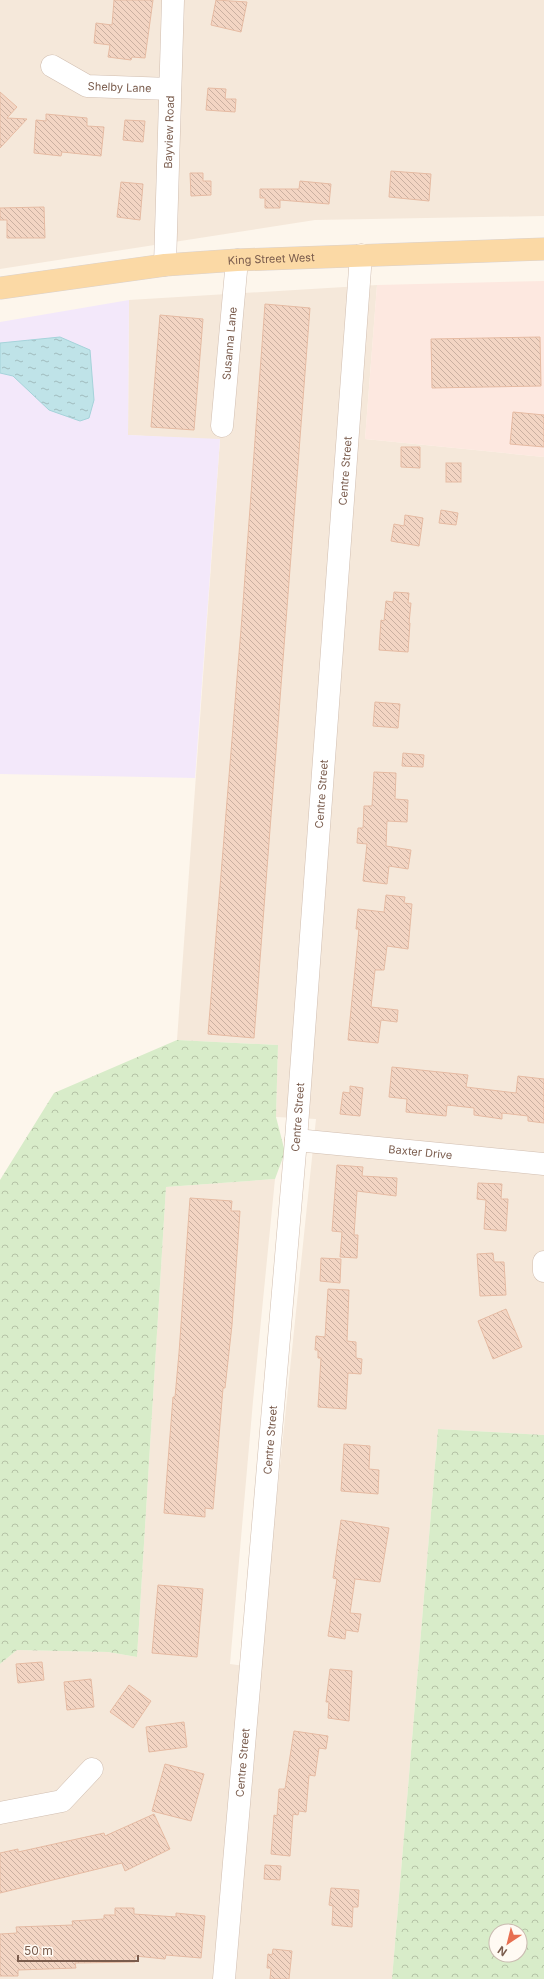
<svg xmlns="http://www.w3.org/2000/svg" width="544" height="1979" viewBox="0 0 544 1979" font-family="Inter,sans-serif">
<defs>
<pattern id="forest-crowns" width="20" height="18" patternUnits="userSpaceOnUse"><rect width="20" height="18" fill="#d8ecc9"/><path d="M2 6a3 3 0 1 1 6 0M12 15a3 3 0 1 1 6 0" fill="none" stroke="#b4c2a5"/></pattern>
<pattern id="water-ripples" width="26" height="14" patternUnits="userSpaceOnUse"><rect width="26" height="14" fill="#bfe3e8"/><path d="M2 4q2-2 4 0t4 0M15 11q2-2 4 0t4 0" fill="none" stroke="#a0bbbe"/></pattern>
<pattern id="building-back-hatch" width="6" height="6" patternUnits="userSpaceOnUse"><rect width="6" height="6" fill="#f3d5c3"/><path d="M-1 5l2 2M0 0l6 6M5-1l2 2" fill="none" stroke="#cab0a1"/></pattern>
</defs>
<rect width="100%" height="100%" fill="#fdf6ec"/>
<g fill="#f5e8da">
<path d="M0,0H544V216L315,220L0,269Z"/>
<path d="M377,285L365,439L544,457V1435L438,1429L392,1979H0V1664L17,1650L108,1652L137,1657L166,1187L275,1179L253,1401L230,1664L259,1668L316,1119L276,1117L278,1045L177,1040L220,440L128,435L129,300Z"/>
</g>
<path fill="#fde8e0" d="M544,281V457L365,439L377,285Z"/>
<path fill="#f3e8fa" d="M129,300L128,435L220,439L195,778L0,774V322Z"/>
<g fill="url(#forest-crowns)" fill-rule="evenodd">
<path d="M177,1040L278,1045L276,1117L285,1152L275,1179L166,1187L137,1657L108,1652L17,1650L0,1664V1180L54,1093Z"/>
<path d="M438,1429L544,1435V1979H392ZM496,1931H520V1955H496Z"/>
</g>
<path fill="url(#water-ripples)" stroke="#a5d3da" d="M60,337L90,350L94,400L89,418L80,421L49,410L13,376L0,373V343Z"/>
<g fill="url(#building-back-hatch)" stroke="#e6bba3">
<path d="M114,0H153L145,58L132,57L131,60L108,57L110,45L94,43L96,23L112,25Z"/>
<path d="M216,0L247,2L241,32L211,25Z"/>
<path d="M208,88L226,89L225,99H236L235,112L206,110Z"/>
<path d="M0,92L17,107L7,118L27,119L0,148Z"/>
<path d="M46,114L87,118V126L104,127L101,156L62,152L61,156L34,153L36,120L46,121Z"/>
<path d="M125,120L145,121L143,142L123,140Z"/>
<path d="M391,171L431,174L429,201L389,197Z"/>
<path d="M190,173H203V181H211V195L191,196Z"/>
<path d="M300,181L331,184L329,204L280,200V208H265V198H260V189H299Z"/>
<path d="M121,182L143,184L140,220L117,217Z"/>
<path d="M44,207L45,238H7V220H0V208Z"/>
<path d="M265,304L310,308L254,1038L208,1034L242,617Z"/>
<path d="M160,315L203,319L194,430L151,427Z"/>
<path d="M540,337L541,386L432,388L431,339Z"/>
<path d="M513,412L544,415V447L510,444Z"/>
<path d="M401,447H420V468L401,467Z"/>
<rect x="446" y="463" width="15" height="19"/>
<path d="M441,510L458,513L456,525L439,523Z"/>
<path d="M405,515L423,518L419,546L391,541L394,524L404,526Z"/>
<path d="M394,592L409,593L408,603H411L409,623H410L408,652L379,650L381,620L384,621L386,601L393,602Z"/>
<path d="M375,702L400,704L398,728L373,726Z"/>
<path d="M403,753L424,755L423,767L402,766Z"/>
<path d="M374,772L396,773L395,799L408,800L407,822L387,821L386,846L411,850L408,869L389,866L387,884L363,881L367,844L357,843L358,828H363L364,806H372Z"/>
<path d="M386,895L405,897L404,903L412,904L408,949L387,946L384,970H375L371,1007L398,1010L397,1022L381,1020L378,1043L348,1040L359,929H356L358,909L384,912Z"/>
<path d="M392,1067L468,1075L466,1087L516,1093L518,1076L544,1079V1123L528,1121V1116L502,1113V1119L474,1115V1108L447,1105L446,1116L406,1112L407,1099L389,1097Z"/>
<path d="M350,1086L363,1088L360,1116L340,1114L343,1092L350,1093Z"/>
<path d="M337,1165L363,1167L362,1176L397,1178L396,1196L357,1191L354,1235H358L357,1258L340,1257L342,1232L332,1231Z"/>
<path d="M478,1183L502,1184L501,1199H508L506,1231L484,1229L486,1200L477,1199Z"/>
<path d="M190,1198L232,1201L231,1211H240L232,1325L225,1388H223L213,1509L205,1508V1517L164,1513L173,1397H175L179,1353Z"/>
<path d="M493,1253L494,1262H504L506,1295L480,1296L477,1254Z"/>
<path d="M321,1258L341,1259L340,1283L320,1281Z"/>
<path d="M328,1289L349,1290L347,1341L356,1342V1358L362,1359L361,1374L348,1373L346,1409L318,1407L321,1358H318V1350H315L316,1336L325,1337Z"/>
<path d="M506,1309L522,1347L493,1359L478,1321Z"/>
<path d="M344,1444L370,1446L369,1469L379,1470L378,1494L341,1491Z"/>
<path d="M341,1520L389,1528L380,1582L355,1579L350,1613L361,1614L358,1632L346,1630L345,1639L328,1636L337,1579L333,1578Z"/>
<path d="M158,1585L203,1589L197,1657L152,1653Z"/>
<path d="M42,1662L44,1680L18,1683L16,1664Z"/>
<path d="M330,1669L352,1671L349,1721L328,1718L329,1702H326Z"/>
<path d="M91,1679L94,1707L67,1710L64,1682Z"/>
<path d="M129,1685L151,1701L133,1728L110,1712Z"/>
<path d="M184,1722L187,1747L149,1752L146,1727Z"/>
<path d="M294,1731L328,1736L326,1749L319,1748L315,1776L309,1775L306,1812L299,1811L298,1815L293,1814L290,1856L271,1854L274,1815L277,1816L279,1789H285Z"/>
<path d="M165,1764L204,1774L191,1821L152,1811Z"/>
<path d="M154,1814L170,1849L125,1871L122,1863L0,1893V1853L18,1849V1852L104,1833L105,1836Z"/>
<path d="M265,1865L281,1866L280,1880L264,1879Z"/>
<path d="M331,1888L359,1890L358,1907H353L352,1927L332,1925L333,1906L329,1905Z"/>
<path d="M115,1908H134V1914L176,1917V1913L205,1916L201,1958L166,1955L165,1959L135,1956V1962L75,1963L76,1968L18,1970V1976H0V1934L17,1933L16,1927L73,1925L72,1921L104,1919V1915H115Z"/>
<path d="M273,1949L292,1951L289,1979H270L271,1968H267L268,1954L272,1955Z"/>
</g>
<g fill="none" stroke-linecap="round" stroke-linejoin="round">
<defs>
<g id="minor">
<path id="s1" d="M52,66L87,86L170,89"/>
<path id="s2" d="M165,265L173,0"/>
<path id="s3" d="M222,426L237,260"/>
<path id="s4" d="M296,1140L544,1164"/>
<path d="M544,1262V1271"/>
<path d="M0,1813L62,1801L92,1769"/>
<path id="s5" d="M224,1979L296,1140L361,255"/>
</g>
<g id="major">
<path id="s6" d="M0,288L165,265L237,260L544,249"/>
</g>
</defs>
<use href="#minor" stroke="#d1beb0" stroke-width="23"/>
<use href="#major" stroke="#dad1cd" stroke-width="23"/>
<use href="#minor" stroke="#fff" stroke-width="22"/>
<use href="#major" stroke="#fbd9a5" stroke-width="22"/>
</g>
<g text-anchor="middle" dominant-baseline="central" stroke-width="3" stroke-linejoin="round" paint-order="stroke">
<g font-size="11" fill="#7a5c4d" stroke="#fffaf3">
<text stroke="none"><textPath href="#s1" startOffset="73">Shelby Lane</textPath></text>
<text stroke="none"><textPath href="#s2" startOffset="133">Bayview Road</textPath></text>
<text stroke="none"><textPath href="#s6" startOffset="273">King Street West</textPath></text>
<text stroke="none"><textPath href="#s3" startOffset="83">Susanna Lane</textPath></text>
<text stroke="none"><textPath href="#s5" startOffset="1513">Centre Street</textPath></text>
<text stroke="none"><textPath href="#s5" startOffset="1189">Centre Street</textPath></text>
<text stroke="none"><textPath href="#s5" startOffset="865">Centre Street</textPath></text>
<text stroke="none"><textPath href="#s4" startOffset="125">Baxter Drive</textPath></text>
<text stroke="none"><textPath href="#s5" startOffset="541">Centre Street</textPath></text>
<text stroke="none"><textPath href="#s5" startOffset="217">Centre Street</textPath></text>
</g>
</g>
<g transform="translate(508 1943) rotate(215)"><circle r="19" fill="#fffaf3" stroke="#cabbb1"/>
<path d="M0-3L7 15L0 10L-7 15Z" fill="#e76f51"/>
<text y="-6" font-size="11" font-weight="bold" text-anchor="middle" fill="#7a5c4d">N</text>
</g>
<path d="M18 1955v6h120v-6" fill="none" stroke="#7a5c4d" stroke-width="2"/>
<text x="24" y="1955" font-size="12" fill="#7a5c4d" stroke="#fffaf3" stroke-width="3" paint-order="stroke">50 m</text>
</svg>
